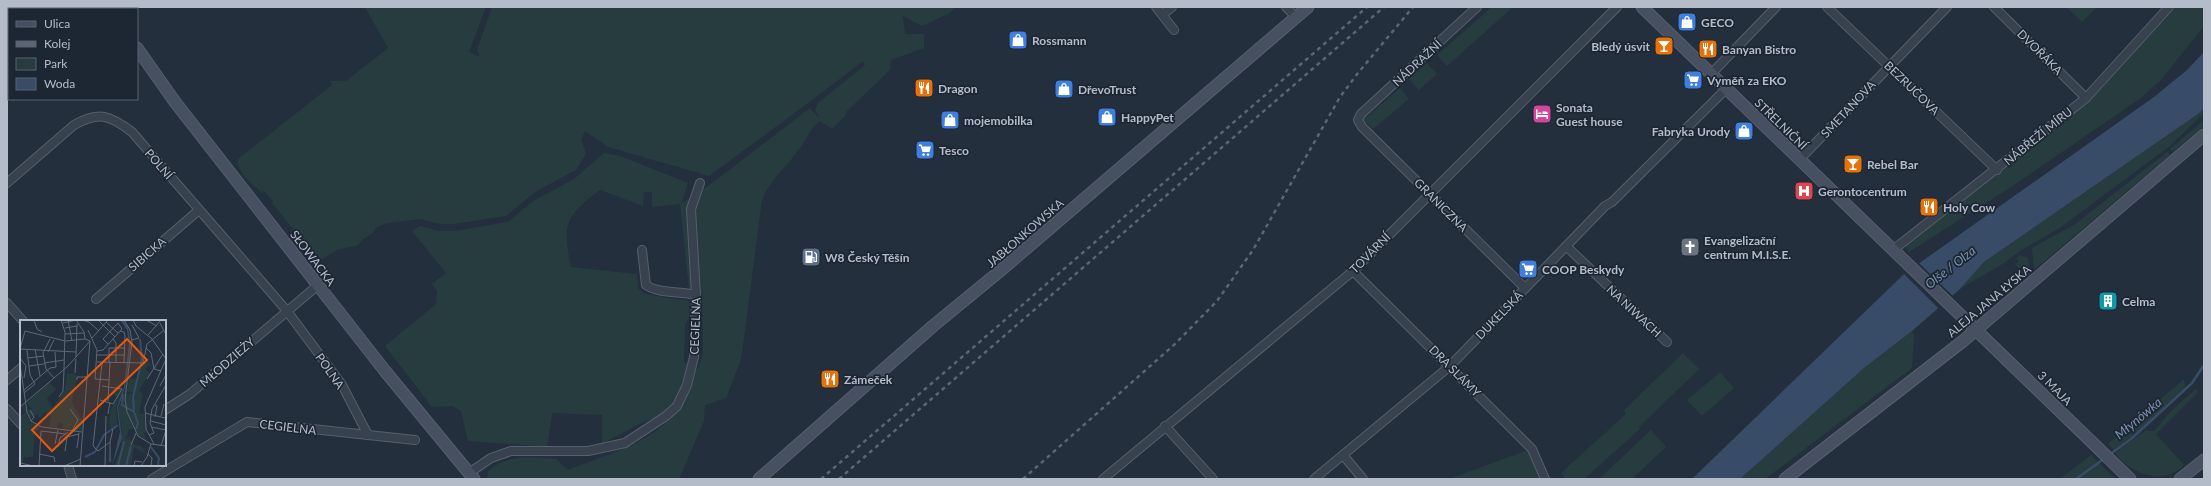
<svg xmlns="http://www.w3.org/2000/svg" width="2211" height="486" viewBox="0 0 2211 486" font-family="Lato,sans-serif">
<rect width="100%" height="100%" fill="#242f3e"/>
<g fill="#263c3f" fill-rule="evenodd">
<path d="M7,7H103L104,9H9V45L7,47Z"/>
<path d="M365,7H486L469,52L480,57L477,50L492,7H956L948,14L922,26L903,16L905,34H924V48L891,60L890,70L847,111L845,116L832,129L820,121C811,128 808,136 802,145C790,164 770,179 762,200L741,360L726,398L705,405L704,421L679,479H487L488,471C507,454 532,457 556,459L568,470C593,460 618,452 642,440C655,433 667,422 678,411L643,422L602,444V415L552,413L547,447L468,441L461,411L452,406L432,407L385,346L436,304L437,291L432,284L446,273L412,231L420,226L439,231H454L508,222L533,201L574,179L604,153L620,156L688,183L681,204L712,183L810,108L819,118L815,110L818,103L865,65L863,61L807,104L709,176L608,147L585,131L581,139L586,154L576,170L535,192L506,216L453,224H440L420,219L387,223L376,228L372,234L363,239L358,245L337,250L319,261L272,203L273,201L264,191L262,193C253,184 236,172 238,159L332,85L330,81H346L388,48ZM600,190L643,206L644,192H652V207L680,204L689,289L702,295L703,354L698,369L684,362L685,325L689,317V301L644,294L638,288L637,274L571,267C562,225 565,216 600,190Z"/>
<path d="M1492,7H1513L1447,66L1437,55Z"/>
<path d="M2066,7H2097L2082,22Z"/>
<path d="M2176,7H2204V26L2160,81L2138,100L2014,185L1909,252L1904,244L2087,101Z"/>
<path d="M1427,63L1437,74L1419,90L1409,79Z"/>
<path d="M1400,88L1409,99L1373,129L1363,120Z"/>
<path d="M2204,108V113L2170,146L2061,227L2020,251L2004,263L1960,289L1984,262L2198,114Z"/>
<path d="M2204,120V126L2173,152L2170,149Z"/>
<path d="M2167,152L2171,154L2034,270L2032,248L2074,225Z"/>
<path d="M2020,255L2028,258L2030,273L2026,277L2015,264L2019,262L2016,258Z"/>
<path d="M1912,331L1914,336L1912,368L1765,479H1740L1864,368Z"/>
<path d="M1683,353L1699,369L1639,427L1640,429L1584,479H1566L1561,473L1626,414L1624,410Z"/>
<path d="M1720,372L1734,388L1702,416L1687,400Z"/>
<path d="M2184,379L2185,387L2143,427L2114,450L2108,444Z"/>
<path d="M2196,389L2198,392L2156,434L2184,465C2163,486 2132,475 2115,453L2145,431H2154L2173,409Z"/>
<path d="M1651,430L1666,447L1632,479H1599Z"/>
<path d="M1528,450L1539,479H1449Z"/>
<path d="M2091,455L2115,479H2060Z"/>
</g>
<path fill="#394c67" d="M2204,52V108L2198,114L1984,262L1960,289L1912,331L1864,368L1740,479H1692L1904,274L2154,97L2187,70Z"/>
<path fill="#242f3e" d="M1917,261L1954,297L1940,310L1903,273Z"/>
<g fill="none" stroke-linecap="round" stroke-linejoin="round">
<g stroke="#394c67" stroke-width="2.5">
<path d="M2109,455L2131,439L2192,383L2204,365"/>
<path d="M2076,479L2105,458"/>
</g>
<defs>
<g id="street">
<path d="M1156,7L1174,30"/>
<path d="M1286,7L1296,17"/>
<path d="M1477,7L1361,114L1358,120L1362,127L1525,288"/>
<path d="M1827,7L1997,170"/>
<path d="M1994,7L2086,98"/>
<path d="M1163,14L1172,7"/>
<path d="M1711,74L1776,7"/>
<path d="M1799,160L1947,7"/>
<path d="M7,183L74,125C99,111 110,115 132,132L287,311L342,385L368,435"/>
<path d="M1566,246L1667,342"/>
<path d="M642,250L646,285C659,294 681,291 696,295"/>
<path d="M1893,250L2086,98L2169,7"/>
<path d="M1353,271L1532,449L1545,479"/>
<path d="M96,299L199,210"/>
<path d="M7,303L23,321"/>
<path d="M7,380L21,368"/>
<path d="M7,409L21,424"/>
<path d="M165,410L190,394L318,285"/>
<path d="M1165,426L1213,479"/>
<path d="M1343,455L1363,479"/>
<path d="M68,465L72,479"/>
<path d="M469,473L491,458L511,451H588L625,443L666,416L677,406L687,385L694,357L696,295L691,209L700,183"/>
<path d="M152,479L247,422L415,440"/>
<path d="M1103,479L1353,271L1617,7"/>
<path d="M1314,479L1450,366L1605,206L1612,202L1726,89"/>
</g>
<g id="secondary">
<path d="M116,7L117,9"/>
<path d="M1642,7L2130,479"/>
<path d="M137,48L175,102L385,371L474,479"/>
<path d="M759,479L933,326L1000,271L1308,7"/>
<path d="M1785,479L1963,341L2204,135"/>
<path d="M2180,479L2204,460"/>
</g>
</defs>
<use href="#street" stroke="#565f6c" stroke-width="10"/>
<use href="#secondary" stroke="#565f6c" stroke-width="13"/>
<use href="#street" stroke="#38414e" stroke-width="8"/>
<use href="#secondary" stroke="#465061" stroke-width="11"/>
<g stroke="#5a6575" stroke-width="2.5" stroke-dasharray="4 4" stroke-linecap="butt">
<path d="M821,479L1367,7"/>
<path d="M839,479L1384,7"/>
<path d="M1023,479L1175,344L1217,301L1253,250L1340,97L1358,73L1413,7"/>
</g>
</g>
<defs>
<symbol id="shop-square" viewBox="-11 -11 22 22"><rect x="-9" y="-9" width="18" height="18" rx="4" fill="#3f7fe0" stroke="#1d2633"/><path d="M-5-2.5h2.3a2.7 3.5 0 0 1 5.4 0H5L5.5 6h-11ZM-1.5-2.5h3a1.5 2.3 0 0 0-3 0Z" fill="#fff"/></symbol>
<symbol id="bar-square" viewBox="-11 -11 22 22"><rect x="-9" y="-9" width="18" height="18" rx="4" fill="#e8710a" stroke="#1d2633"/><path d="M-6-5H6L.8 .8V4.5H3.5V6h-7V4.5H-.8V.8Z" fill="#fff"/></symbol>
<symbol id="restaurant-square" viewBox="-11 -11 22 22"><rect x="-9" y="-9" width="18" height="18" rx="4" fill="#e8710a" stroke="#1d2633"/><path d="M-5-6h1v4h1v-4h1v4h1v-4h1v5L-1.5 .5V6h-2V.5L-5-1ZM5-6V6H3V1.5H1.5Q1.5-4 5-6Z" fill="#fff"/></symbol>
<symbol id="supermarket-square" viewBox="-11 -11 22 22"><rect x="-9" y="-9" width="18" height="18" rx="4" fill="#3f7fe0" stroke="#1d2633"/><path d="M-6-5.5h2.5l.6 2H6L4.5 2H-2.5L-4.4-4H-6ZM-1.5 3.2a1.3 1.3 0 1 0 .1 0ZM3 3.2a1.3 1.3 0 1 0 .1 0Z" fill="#fff"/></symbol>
<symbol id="hotel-square" viewBox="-11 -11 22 22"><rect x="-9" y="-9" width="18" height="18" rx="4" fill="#d1479c" stroke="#1d2633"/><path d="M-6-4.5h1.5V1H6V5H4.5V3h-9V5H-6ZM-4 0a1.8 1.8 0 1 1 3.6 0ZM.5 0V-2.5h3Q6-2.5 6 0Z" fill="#fff"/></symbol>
<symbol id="hospital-square" viewBox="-11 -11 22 22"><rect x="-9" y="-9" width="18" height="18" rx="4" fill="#e0444e" stroke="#1d2633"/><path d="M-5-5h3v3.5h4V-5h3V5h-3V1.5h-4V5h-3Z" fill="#fff"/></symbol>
<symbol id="church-square" viewBox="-11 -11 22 22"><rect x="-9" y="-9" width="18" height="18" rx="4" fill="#6b7280" stroke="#1d2633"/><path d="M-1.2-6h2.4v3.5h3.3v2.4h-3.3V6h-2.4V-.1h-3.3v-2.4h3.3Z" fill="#fff"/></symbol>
<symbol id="fuel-square" viewBox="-11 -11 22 22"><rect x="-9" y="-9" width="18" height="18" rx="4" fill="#5c6f8a" stroke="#1d2633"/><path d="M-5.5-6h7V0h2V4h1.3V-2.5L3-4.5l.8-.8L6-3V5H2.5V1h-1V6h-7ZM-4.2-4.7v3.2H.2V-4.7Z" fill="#fff"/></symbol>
<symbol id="building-square" viewBox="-11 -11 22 22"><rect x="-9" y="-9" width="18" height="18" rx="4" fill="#0f9aa8" stroke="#1d2633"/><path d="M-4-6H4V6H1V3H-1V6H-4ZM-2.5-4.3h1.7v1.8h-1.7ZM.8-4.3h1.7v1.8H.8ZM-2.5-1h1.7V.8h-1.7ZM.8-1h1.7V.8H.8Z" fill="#fff"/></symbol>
</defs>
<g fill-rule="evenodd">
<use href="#shop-square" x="1676" y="11" width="22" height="22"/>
<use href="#shop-square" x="1007" y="29" width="22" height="22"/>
<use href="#bar-square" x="1653" y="35" width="22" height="22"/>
<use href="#restaurant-square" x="1697" y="38" width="22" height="22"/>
<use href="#supermarket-square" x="1682" y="69" width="22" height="22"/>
<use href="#restaurant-square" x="913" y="77" width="22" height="22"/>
<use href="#shop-square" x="1053" y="78" width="22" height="22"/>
<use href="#hotel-square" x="1531" y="103" width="22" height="22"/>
<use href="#shop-square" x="1096" y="106" width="22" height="22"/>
<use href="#shop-square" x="939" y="109" width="22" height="22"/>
<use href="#shop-square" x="1733" y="120" width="22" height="22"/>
<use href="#supermarket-square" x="914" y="139" width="22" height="22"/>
<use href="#bar-square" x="1842" y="153" width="22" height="22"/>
<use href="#hospital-square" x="1793" y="180" width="22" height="22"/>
<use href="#restaurant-square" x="1918" y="196" width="22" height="22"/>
<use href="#church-square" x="1679" y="236" width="22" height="22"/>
<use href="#fuel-square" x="800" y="246" width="22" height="22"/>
<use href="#supermarket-square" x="1517" y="258" width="22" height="22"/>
<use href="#building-square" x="2097" y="290" width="22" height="22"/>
<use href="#restaurant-square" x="819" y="368" width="22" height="22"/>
</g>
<g text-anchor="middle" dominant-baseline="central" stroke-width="3.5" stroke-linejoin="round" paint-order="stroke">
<g font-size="12" font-weight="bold" fill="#b4bcc9" stroke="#1d2633" text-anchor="start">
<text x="1701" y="22">GECO</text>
<text x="1032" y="40">Rossmann</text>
<text x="1650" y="46" text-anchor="end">Bledý úsvit</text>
<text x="1722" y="49">Banyan Bistro</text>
<text x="1707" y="80">Vyměň za EKO</text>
<text x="938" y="88">Dragon</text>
<text x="1078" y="89">DřevoTrust</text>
<text x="1556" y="107">Sonata<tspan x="1556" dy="14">Guest house</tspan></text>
<text x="1121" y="117">HappyPet</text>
<text x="964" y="120">mojemobilka</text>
<text x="1730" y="131" text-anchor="end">Fabryka Urody</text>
<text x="939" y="150">Tesco</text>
<text x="1867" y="164">Rebel Bar</text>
<text x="1818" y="191">Gerontocentrum</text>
<text x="1943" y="207">Holy Cow</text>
<text x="1704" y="240">Evangelizační<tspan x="1704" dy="14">centrum M.I.S.E.</tspan></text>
<text x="825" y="257">W8 Český Těšín</text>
<text x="1542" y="269">COOP Beskydy</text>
<text x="2122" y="301">Celma</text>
<text x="844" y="379">Zámeček</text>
</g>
<g font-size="12" fill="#b4bcc9" stroke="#1d2633">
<text transform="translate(2040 52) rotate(45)">DVOŘÁKA</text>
<text transform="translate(1417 63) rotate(-43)">NÁDRAŽNÍ</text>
<text transform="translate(1912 88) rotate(44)">BEZRUČOVA</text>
<text transform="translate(1848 109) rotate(-47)">SMETANOVA</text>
<text transform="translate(1781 124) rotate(44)">STŘELNIČNÍ</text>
<text transform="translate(2038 136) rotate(-39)">NÁBŘEŽÍ MÍRU</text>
<text transform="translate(159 164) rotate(49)">POLNÍ</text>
<text transform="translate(1441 205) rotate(45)">GRANICZNA</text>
<text transform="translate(1025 233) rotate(-41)">JABŁONKOWSKA</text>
<text transform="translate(1370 253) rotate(-45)">TOVÁRNÍ</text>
<text transform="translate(147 254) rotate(-41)">SIBICKA</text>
<text transform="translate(313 258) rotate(53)">SŁOWACKA</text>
<text transform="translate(1989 301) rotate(-40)">ALEJA JANA ŁYSKA</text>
<text transform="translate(1634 311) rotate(43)">NA NIWACH</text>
<text transform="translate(1499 315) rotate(-46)">DUKELSKÁ</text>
<text transform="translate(695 326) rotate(-88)">CEGIELNA</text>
<text transform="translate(227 362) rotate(-41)">MŁODZIEŻY</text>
<text transform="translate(330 371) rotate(55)">POLNA</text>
<text transform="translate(1455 371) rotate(45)">DRA SLÁMY</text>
<text transform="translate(2055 388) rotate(45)">3 MAJA</text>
<text transform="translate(288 427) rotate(7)">CEGIELNA</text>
</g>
<g font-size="13" font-style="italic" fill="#7c92b1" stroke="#1d2633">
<text transform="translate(1950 267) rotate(-38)">Olše / Olza</text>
<text transform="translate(2138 418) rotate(-40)">Młynówka</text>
</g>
</g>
<g transform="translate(20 320)">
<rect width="146" height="146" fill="#242f3e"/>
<path d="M126,41L133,46H127L126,51L130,53L119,70L123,75L119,93L124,94L126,111L124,114L127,121L117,114L107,91L113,92L107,90L105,80L106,74L114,73L107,72L109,58L117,59L121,43ZM108,45L109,47L104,82L113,109H109L105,121L114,112L109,119L115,125L121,126L128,135L114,127L111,146H94L101,129L102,111L98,90L104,76ZM47,53L55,54L57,57L52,82L64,104L63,111H53L58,101L51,110L43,109V104L39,102L37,108L29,107L31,96L23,93L20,99L18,94L10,98L7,90L12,89L7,83L29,62L36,69L27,78L32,87L34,86L45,70ZM96,66L103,69L96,87L97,104L91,109L89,105L90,90L98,77L92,74ZM4,85L9,100L21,107L15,112L13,137H4L3,143L0,142V97L6,92L1,87Z" fill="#263c3f"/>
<path d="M100,0H103L108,7L111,24L105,68L98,88L102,118L92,146L100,112L97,87L104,67L109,23L107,10Z" fill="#394c67"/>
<path fill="none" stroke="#394c67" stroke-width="2" d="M103,74L102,85L114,92L118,103L116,109M114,92L113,77L122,39L120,19M131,127L139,138L138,146M65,137L75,132L84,115L98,105M98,146L104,121M106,146L111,126"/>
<path fill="none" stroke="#5e6776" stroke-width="1" d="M0,0H13M14,0L17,9L22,12M48,0L52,21M56,0L64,12L65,19L70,21M62,0L69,2L79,11M78,0L95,17M104,0L110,10L112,22L105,79L107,92L118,116L131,124L146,126M113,0L116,6L132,19L146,39L125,87L126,109L134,124M126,0L137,6M86,2L98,13M43,3L56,0M140,3L146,15M112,5L119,18L112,20M45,8L57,6M68,10L77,30L75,59L89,60M5,11L45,21L65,19M100,11L104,12L105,16L104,43M45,14L64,13M128,15L141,0M72,18L88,0M30,19L23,33L26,49L34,58M93,19L96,23V43M89,28H105M89,28V43M126,28L131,33L134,49L141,51M0,29L56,32M0,29L5,11M15,29L20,56M77,31L83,30L102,9L98,3L83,19L88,24M28,32L34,20M35,32L36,47M77,35H105M56,37L57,4M0,38L6,46L4,58M8,38L24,36M77,42L123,43L127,24L143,11M24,43L44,40M82,43L73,126L78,131L90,122M0,44L7,92L11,101L22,107L62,112M9,46L24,44M55,53L56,39M127,59L143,34M57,60V57H67M140,66L146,55M4,70L30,48L36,47M4,73L15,64L10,55L7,30M39,77L43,71L44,50L45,12L41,0M80,80L93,84L102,69L82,66M88,81L90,43M0,87L48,46L70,21M50,89L58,100L52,111M10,90L14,97L11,101M125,93L145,98M88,94L90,82M141,96L144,84M135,97L137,86L135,85M131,101L146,105M131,107L146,110M129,115L134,113L130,103L132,89L146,65M35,124L38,110M111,125L116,113M141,126L146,110M38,127L40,118L48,112M57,128L59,113M45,131L47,117L59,114M19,134L34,137L35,142M128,134L132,138L131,146M90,142V122L93,109M0,143L14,146M19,146L21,111L46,114M44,146L61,139M60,146L70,21M85,146L86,96M114,146L115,141L122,142M121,146L127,137L131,124"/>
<path fill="#e8590c" fill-opacity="0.15" stroke="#e8590c" stroke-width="2" d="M107,19L127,40L32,131L12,110Z"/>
<rect width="146" height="146" fill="none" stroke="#b4bcc9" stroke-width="2"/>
</g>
<rect width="2211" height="486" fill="none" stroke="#b4bcc9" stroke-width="16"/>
<rect x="8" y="8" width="130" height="92" fill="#1d2633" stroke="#59626f"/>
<rect x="16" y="21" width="20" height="6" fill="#465061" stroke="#59626f"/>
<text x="44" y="28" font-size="12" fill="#b4bcc9">Ulica</text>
<rect x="16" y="41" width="20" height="6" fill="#5a6575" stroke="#59626f"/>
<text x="44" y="48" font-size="12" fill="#b4bcc9">Kolej</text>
<rect x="16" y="58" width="20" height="12" fill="#263c3f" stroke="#59626f"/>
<text x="44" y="68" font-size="12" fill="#b4bcc9">Park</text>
<rect x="16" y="78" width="20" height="12" fill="#394c67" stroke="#59626f"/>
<text x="44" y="88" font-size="12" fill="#b4bcc9">Woda</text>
</svg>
